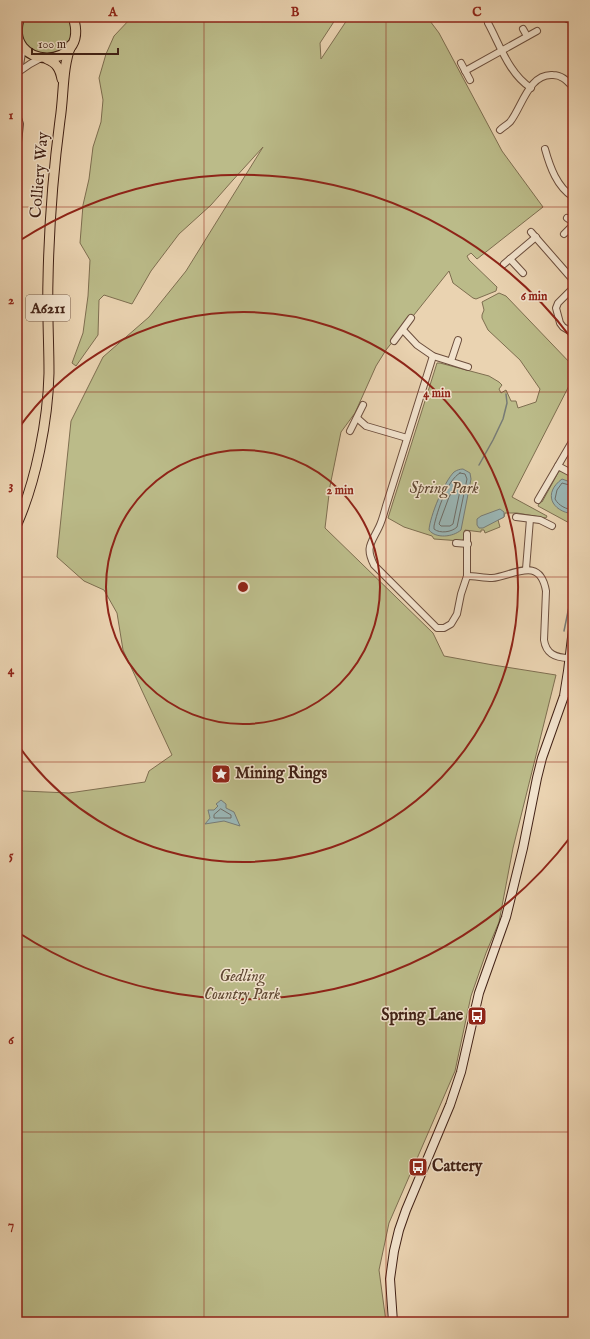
<svg xmlns="http://www.w3.org/2000/svg" width="590" height="1339" viewBox="0 0 590 1339" font-family="'IM FELL English',serif">
<rect width="100%" height="100%" fill="#ead3b1"/>
<filter id="stains"><feTurbulence type="fractalNoise" baseFrequency=".005" numOctaves="4"/><feColorMatrix values="0 0 0 0 .2 0 0 0 0 .09 0 0 0 0 .02 0 0 0 .5 -.17"/></filter>
<radialGradient id="worn" r=".72"><stop offset=".6" stop-color="#630" stop-opacity="0"/><stop offset="1" stop-color="#630" stop-opacity=".3"/></radialGradient>
<g fill="#bbbb89" stroke="#7e6e50">
<path d="M24,17H70C71,21 73,28 72,32C66,65 21,59 21,29C21,25 23,21 24,17Z"/>
<path d="M129,17H337L320,43L321,59L349,17H427L439,33L502,151L543,207L477,259L471,253L467,256L469,260L497,287L496,291L476,299L473,298L453,283L449,271L386,350L376,366L355,413L341,432L330,486L325,528L433,633L444,656L493,665L556,675L513,848L499,922L486,953L471,996L455,1071L389,1223L379,1270L386,1322H17V786L23,791L69,793L145,782L149,771L172,755L123,650L117,613L104,590L84,581L57,557L71,421L103,357L149,317L186,271L263,147L233,180L211,205L179,234L151,271L132,304L104,295L99,300L98,335L76,366L72,363L83,333L88,296L90,260L80,243L83,205L89,179L93,147L101,122L103,100L99,78L106,54L114,36L131,18Z"/>
<path d="M499,293L506,296L573,366V378L512,497L547,516L546,518L517,513H505L504,517L498,520L500,527L485,533L484,530H481V532L465,530L464,539L461,541L434,539L432,536L404,527L388,518L437,363H440L489,376L499,382L502,385L499,389L501,393L506,390L511,401H516L518,408L536,402L540,389L520,360L488,330L482,318V315L484,310L482,302Z"/>
<path d="M562,470L573,476V525L538,506L540,501L542,502L559,471Z"/>
</g>
<g fill="#9ab6b5" stroke="#777b75">
<path d="M463,469L470,473L471,479L461,530C453,537 436,539 429,530C430,516 444,482 454,472C457,470 460,469 463,469Z"/>
<path d="M562,479L573,483V514C551,511 543,493 562,479Z"/>
<path d="M500,509L504,512V517L483,528H479L477,525V519L481,516Z"/>
<path d="M221,800L226,804V808L234,812L240,826L224,821L205,824L210,818L208,810H214L218,806L216,804Z"/>
</g>
<g fill="none" stroke-linecap="round" stroke-linejoin="round">
<g stroke="#6e6c66" stroke-width="1">
<path d="M460,473L465,474L467,479L457,527C452,532 440,534 434,529V526C437,512 447,480 460,473Z"/>
<path d="M460,484L461,486L453,524L450,526H441L439,524L449,497L457,484Z"/>
<path d="M573,486L562,483L557,490L555,499C559,506 566,509 573,510"/>
<path d="M221,809L231,815V818H214V815Z"/>
</g>
<g stroke="#777b75" stroke-width="1.5">
<path d="M479,465L493,440L503,419L507,403L506,394"/>
<path d="M564,631L573,587"/>
</g>
<defs>
<g id="street">
<path d="M487,17L488,23C500,45 509,74 531,88"/>
<path d="M567,19L568,17"/>
<path d="M523,29L527,36"/>
<path d="M461,63L470,80"/>
<path d="M19,71L23,47"/>
<path d="M465,71L537,31"/>
<path d="M17,73L30,64L41,58"/>
<path d="M17,115L20,124L17,151"/>
<path d="M500,130C503,127 507,125 510,122C522,107 529,73 553,75C562,75 567,81 573,87"/>
<path d="M545,149C550,167 557,187 573,197"/>
<path d="M567,218L573,222"/>
<path d="M531,232L573,280"/>
<path d="M564,234L573,225"/>
<path d="M510,259L523,273"/>
<path d="M504,264L536,237"/>
<path d="M573,288L558,303L556,308L560,323L563,327L573,333"/>
<path d="M403,330L417,345L433,356L468,367"/>
<path d="M394,341L411,318"/>
<path d="M433,356L386,506C384,513 382,521 379,527C371,544 365,547 374,565L437,628H444L451,624L457,614L461,594L467,576V534"/>
<path d="M451,361L458,340"/>
<path d="M357,418L366,426L407,438"/>
<path d="M350,431L363,405"/>
<path d="M558,466L573,474"/>
<path d="M538,500L573,440"/>
<path d="M516,517L540,520L552,526"/>
<path d="M456,543L468,544"/>
<path d="M526,569L530,519"/>
<path d="M467,576C475,576 484,578 492,578C513,576 540,555 546,591L544,640C546,654 556,658 569,658"/>
</g>
<path id="secondary" d="M393,1322L390,1279L394,1251L399,1230L406,1210L450,1105L461,1072L479,993L506,917L523,848L537,778L542,758L564,696L568,671L573,629"/>
<g id="primary">
<path d="M20,17C1,70 92,73 73,17"/>
<path d="M47,59C57,63 60,69 62,79"/>
<path d="M17,524C36,481 48,420 49,373C49,342 47,311 48,280C49,226 53,173 60,120C64,95 62,68 71,45"/>
</g>
</defs>
<use href="#street" stroke="#6c4e3d" stroke-width="8"/>
<use href="#secondary" stroke="#422216" stroke-width="10"/>
<use href="#primary" stroke="#422216" stroke-width="11"/>
<use href="#street" stroke="#f1e2cc" stroke-width="6"/>
<use href="#secondary" stroke="#f1e2cc" stroke-width="8"/>
<use href="#primary" stroke="#ead3b1" stroke-width="9"/>
</g>
<path fill="none" stroke="#8f2418" stroke-width="1" stroke-opacity="0.55" d="M204,17V1322M386,17V1322M17,207H573M17,392H573M17,577H573M17,762H573M17,947H573M17,1132H573"/>
<g fill="none" stroke="#8f2418" stroke-width="2">
<circle cx="243" cy="587" r="137"/>
<path d="M18 429A275 275 0 1 1 18 745"/>
<path d="M572 835A412 412 0 0 1 19 933M19 241A412 412 0 0 1 572 339"/>
</g>
<defs>
<symbol id="sight-square" viewBox="-11 -11 22 22"><rect x="-9" y="-9" width="18" height="18" rx="4" fill="#8f2418" stroke="#f1e2cc"/><path d="M0-6L1.8-2.2L6-1.7L2.9 1.2L3.7 5.4L0 3.3L-3.7 5.4L-2.9 1.2L-6-1.7L-1.8-2.2Z" fill="#fff"/></symbol>
<symbol id="bus-square" viewBox="-11 -11 22 22"><rect x="-9" y="-9" width="18" height="18" rx="4" fill="#8f2418" stroke="#f1e2cc"/><path d="M-5-6H5V4H4V6H2V4H-2V6H-4V4H-5ZM-3.5-4V0h7V-4ZM-3.5 1.2v1.5H-2V1.2ZM2 1.2v1.5H3.5V1.2Z" fill="#fff"/></symbol>
</defs>
<g fill-rule="evenodd">
<use href="#sight-square" x="210" y="763" width="22" height="22"/>
<use href="#bus-square" x="466" y="1005" width="22" height="22"/>
<use href="#bus-square" x="407" y="1156" width="22" height="22"/>
</g>
<g text-anchor="middle" dominant-baseline="central" stroke-width="3" stroke-linejoin="round" paint-order="stroke">
<rect fill="#f1e2cc" stroke="#765c4d" stroke-width="1" x="26" y="295" width="44" height="26" rx="3"/>
<g font-size="15" font-weight="bold" fill="#422216">
<text x="48" y="308">A6211</text>
</g>
<g font-size="16" fill="#422216" stroke="#f1e2cc">
<text transform="translate(40 175) rotate(-85)">Colliery Way</text>
</g>
<g font-size="16" font-style="italic" fill="#604833" stroke="#f1e2cc">
<text x="444" y="489">Spring Park</text>
<text x="242" y="977">Gedling<tspan x="242" dy="18">Country Park</tspan></text>
</g>
<g font-size="16" font-weight="bold" fill="#422216" stroke="#f1e2cc" text-anchor="start">
<text x="235" y="774">Mining Rings</text>
<text x="463" y="1016" text-anchor="end">Spring Lane</text>
<text x="432" y="1167">Cattery</text>
</g>
</g>
<circle cx="243" cy="587" r="6" fill="#8f2418" stroke="#f1e2cc" stroke-width="2"/>
<g font-size="12" text-anchor="middle" font-weight="bold" fill="#8f2418" stroke="#f1e2cc" stroke-width="3" stroke-linejoin="round" paint-order="stroke">
<text x="534" y="300">6 min</text>
<text x="437" y="397">4 min</text>
<text x="340" y="494">2 min</text>
</g>
<rect width="590" height="1339" fill="none" stroke="#ead3b1" stroke-width="44"/>
<path d="M32 48v6h86v-6" fill="none" stroke="#422216" stroke-width="2"/>
<text x="38" y="48" font-size="12" fill="#422216" stroke="#f1e2cc" stroke-width="3" paint-order="stroke">100 m</text>
<rect x="22" y="22" width="546" height="1295" fill="none" stroke="#8f2418" stroke-width="1.5"/>
<g font-size="13" text-anchor="middle" font-weight="bold" fill="#8f2418">
<text x="113" y="16">A</text>
<text x="295" y="16">B</text>
<text x="477" y="16">C</text>
<text x="11" y="119">1</text>
<text x="11" y="304">2</text>
<text x="11" y="489">3</text>
<text x="11" y="674">4</text>
<text x="11" y="859">5</text>
<text x="11" y="1044">6</text>
<text x="11" y="1229">7</text>
</g>
<rect width="100%" height="100%" filter="url(#stains)"/>
<rect width="100%" height="100%" fill="url(#worn)"/>
</svg>
